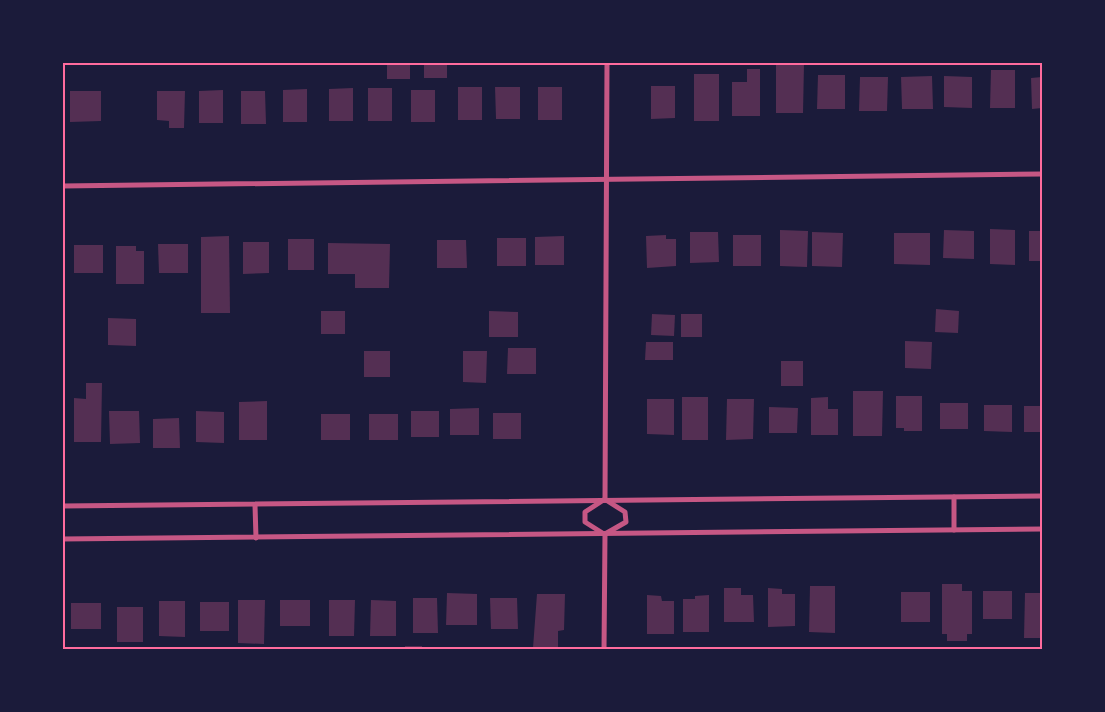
<svg xmlns="http://www.w3.org/2000/svg" width="1105" height="712" viewBox="0 0 1105 712" font-family="Rubik,sans-serif">
<rect width="100%" height="100%" fill="#1b1b3a"/>
<g fill="#542f53">
<rect x="387" y="62" width="23" height="17"/>
<rect x="424" y="62" width="23" height="16"/>
<path d="M776,64H804L803,113H776Z"/>
<path d="M747,69H760V116H732V82H747Z"/>
<path d="M991,70H1015V108H990Z"/>
<rect x="694" y="74" width="25" height="47"/>
<path d="M818,75H845V109H817Z"/>
<path d="M932,76L933,109H902L901,77Z"/>
<path d="M944,76L972,77V108L944,107Z"/>
<path d="M860,77H888L887,111H859Z"/>
<path d="M1042,77V108L1032,109L1031,78Z"/>
<path d="M651,86H675V118L651,119Z"/>
<rect x="458" y="87" width="24" height="33"/>
<path d="M495,87H520V119H496Z"/>
<rect x="538" y="87" width="24" height="33"/>
<path d="M353,88V121H329V89Z"/>
<rect x="368" y="88" width="24" height="33"/>
<path d="M307,89V122H283V90Z"/>
<path d="M223,90V123H199V91Z"/>
<rect x="411" y="90" width="24" height="32"/>
<path d="M70,91H101V121L70,122Z"/>
<path d="M157,91H185L184,128H169V121L157,120Z"/>
<path d="M241,91H265L266,124H241Z"/>
<path d="M990,229L1015,230V265L990,264Z"/>
<path d="M780,230L808,231L807,267L780,266Z"/>
<path d="M944,230L974,231V259L943,258Z"/>
<rect x="1029" y="231" width="13" height="30"/>
<path d="M690,232H718L719,262L690,263Z"/>
<path d="M812,232L843,233L842,267L812,266Z"/>
<path d="M894,233H930V265L894,264Z"/>
<path d="M666,235V239H676V266L647,268L646,236Z"/>
<rect x="733" y="235" width="28" height="31"/>
<path d="M229,236L230,313H201V237Z"/>
<path d="M564,236V265H535V237Z"/>
<rect x="497" y="238" width="29" height="28"/>
<rect x="288" y="239" width="26" height="31"/>
<path d="M437,240H466L467,268H437Z"/>
<path d="M243,242H269V273L243,274Z"/>
<path d="M328,243L390,244L389,288H355V274H328Z"/>
<path d="M158,244H188V273H159Z"/>
<rect x="74" y="245" width="29" height="28"/>
<path d="M116,246H136V251H144V284H116Z"/>
<path d="M936,309L959,311L958,333L935,332Z"/>
<rect x="321" y="311" width="24" height="23"/>
<path d="M489,311L518,312V337H489Z"/>
<path d="M652,314L675,315L674,336L651,335Z"/>
<rect x="681" y="314" width="21" height="23"/>
<path d="M108,318L136,319V346L108,345Z"/>
<path d="M905,341L932,342L931,369L905,368Z"/>
<path d="M646,342H673V360H645Z"/>
<path d="M508,348H536V374H507Z"/>
<rect x="364" y="351" width="26" height="26"/>
<path d="M463,351H487L486,383L463,382Z"/>
<rect x="781" y="361" width="22" height="25"/>
<path d="M86,383H102L101,442H74V398L86,399Z"/>
<path d="M853,391H883L882,436H853Z"/>
<path d="M896,396H922V431H904V428H896Z"/>
<rect x="682" y="397" width="26" height="43"/>
<path d="M828,397V409H838V435H811V398Z"/>
<path d="M647,399H674V435L647,434Z"/>
<path d="M727,399H754L753,439L726,440Z"/>
<path d="M267,401V440H239V402Z"/>
<rect x="940" y="403" width="28" height="26"/>
<path d="M984,405H1012V432L984,431Z"/>
<rect x="1024" y="406" width="18" height="26"/>
<path d="M769,407L798,408L797,433H769Z"/>
<path d="M479,408V435H450V409Z"/>
<path d="M109,411H139L140,443L110,444Z"/>
<path d="M196,411L224,412V443L196,442Z"/>
<rect x="411" y="411" width="28" height="26"/>
<rect x="493" y="413" width="28" height="26"/>
<rect x="321" y="414" width="29" height="26"/>
<rect x="369" y="414" width="29" height="26"/>
<path d="M179,418L180,448H153V419Z"/>
<path d="M942,584H962V591H972V634H967V641H947V634H942Z"/>
<path d="M810,586H835V633L809,632Z"/>
<path d="M724,588H741V595H753L754,622H724Z"/>
<path d="M768,588L782,589V594H795V626L768,627Z"/>
<rect x="983" y="591" width="29" height="28"/>
<rect x="901" y="592" width="29" height="30"/>
<path d="M447,593L477,594V625H446Z"/>
<path d="M1025,593H1042V638H1024Z"/>
<path d="M537,594H565L564,630L558,631V648H533Z"/>
<path d="M647,595L661,596L662,601H674V634H647Z"/>
<path d="M709,595V632H683V599H695V596Z"/>
<path d="M413,598H437L438,633H413Z"/>
<path d="M490,598H517L518,629H491Z"/>
<path d="M238,600H265L264,644L238,643Z"/>
<rect x="280" y="600" width="30" height="26"/>
<path d="M329,600H355L354,636H329Z"/>
<path d="M371,600L396,601V636H370Z"/>
<path d="M159,601H185V637L159,636Z"/>
<rect x="200" y="602" width="29" height="29"/>
<rect x="71" y="603" width="30" height="26"/>
<rect x="117" y="607" width="26" height="35"/>
<rect x="405" y="646" width="17" height="4"/>
</g>
<g fill="none" stroke-linecap="round" stroke-linejoin="round">
<g stroke="#c65784" stroke-width="5">
<path d="M62,186L1042,174"/>
<path d="M954,497V530"/>
<path d="M605,499L607,62"/>
<path d="M255,505L256,538"/>
<path d="M62,506L1042,496"/>
<path d="M604,534L585,522V512L605,499"/>
<path d="M605,534L626,522L625,512L606,500"/>
<path d="M62,539L1042,529"/>
<path d="M604,650L605,534"/>
</g>
</g>
<rect width="1105" height="712" fill="none" stroke="#1b1b3a" stroke-width="128"/>
<rect x="64" y="64" width="977" height="584" fill="none" stroke="#ff6b9d" stroke-width="2"/>
</svg>
